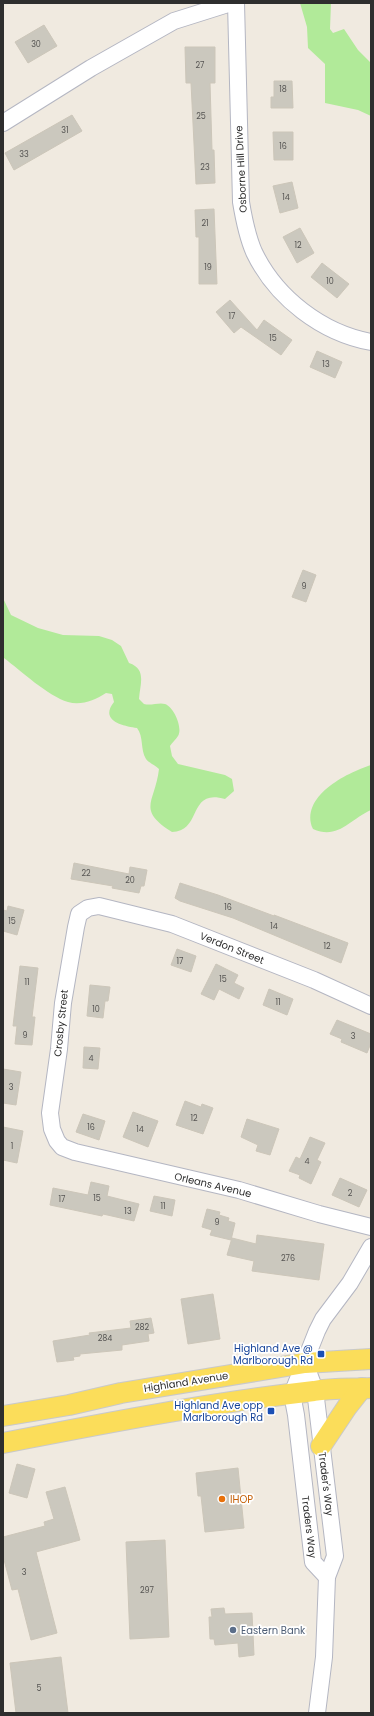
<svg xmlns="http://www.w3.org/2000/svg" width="374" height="1716" viewBox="0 0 374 1716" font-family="Poppins,sans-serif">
<rect width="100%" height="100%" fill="#f0eae0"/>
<g fill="#b1ea99">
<path d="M300,3H331L330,29L333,33L344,29L358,50L371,63V116L358,110L325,103V64L308,48L307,27Z"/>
<path d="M3,598L11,615L38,628L63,635L99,636L112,640L121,646L129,663C147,669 140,684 139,699L144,704C151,706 159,702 165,704C174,707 183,728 178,736C176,739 172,743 170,746L172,756L178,764L225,775L232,779L234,791L225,799C187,788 203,831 172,832C136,809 155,803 159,769C155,765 149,763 146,759C140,749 144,737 137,728C123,726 99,721 114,702L112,694L106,693C95,700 81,706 68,702C48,696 21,671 4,658Z"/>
<path d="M371,765V810C349,820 338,840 313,829C299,797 346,773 371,765Z"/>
</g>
<g fill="#cbc8be" stroke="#ccc6b9">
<path d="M44,25L57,46L28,63L15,42Z"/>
<path d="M185,47H215V83H210L212,150H214L215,183L196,184L191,83H186Z"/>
<path d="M274,81H292L293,108H271V97H274Z"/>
<path d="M72,115L82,131L14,170L5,153Z"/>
<path d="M273,132H293V160H274Z"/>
<path d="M292,182L298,208L280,213L273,186Z"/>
<path d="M214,209L217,284H199V237H196L195,210Z"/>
<path d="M300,228L314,253L297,263L283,237Z"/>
<path d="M322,263L349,284L337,298L311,277Z"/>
<path d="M230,300L257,330L264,320L292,340L281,355L241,327L234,333L216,312Z"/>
<path d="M317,351L342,362L335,378L310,367Z"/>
<path d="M303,570L316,575L306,602L292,597Z"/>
<path d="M74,863L129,874L130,867L147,870L144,886H141L139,893L112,888L113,886L71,879Z"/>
<path d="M180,883L218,895L274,916V915L348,943L341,963L233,918L180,901L175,898Z"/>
<path d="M8,906L24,910L17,935L3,931V910L7,911Z"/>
<path d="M177,949L196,956L191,972L171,965Z"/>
<path d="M216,964L238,975L234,983L244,988L239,999L219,989L214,1000L201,994Z"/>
<path d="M20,966L38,968L32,1017H35L32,1045L15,1044L17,1026H13Z"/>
<path d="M90,985L110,987L108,1001H105L103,1018L87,1016Z"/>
<path d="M269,989L293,999L287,1015L263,1005Z"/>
<path d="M337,1020L371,1034V1043L367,1053L341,1042L342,1039L330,1034Z"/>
<path d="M84,1047L100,1048L98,1069L83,1068Z"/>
<path d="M3,1069L21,1072L16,1105L3,1103Z"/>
<path d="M185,1101L201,1107L202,1104L213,1108L203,1134L176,1125Z"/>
<path d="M133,1112L158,1121L148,1147L123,1137Z"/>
<path d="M83,1114L105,1121L99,1140L76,1132Z"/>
<path d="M247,1119L279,1129L270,1155L256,1151L258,1145L241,1137Z"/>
<path d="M3,1127L23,1131L17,1163L3,1160Z"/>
<path d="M310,1137L325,1143L317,1160L321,1162L311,1184L299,1178L300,1175L289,1171L296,1157L300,1159Z"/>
<path d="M340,1178L367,1190L359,1207L332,1195Z"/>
<path d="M91,1182L109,1186L107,1196L139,1204L134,1221L103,1214L102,1216L50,1205L53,1188L88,1195Z"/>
<path d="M154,1196L175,1200L172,1216L150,1211Z"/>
<path d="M207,1209L220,1212L219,1215L229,1218L228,1221L235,1223L231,1240L210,1235L212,1230L202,1227Z"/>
<path d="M257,1235L324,1244L319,1280L252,1271L254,1261L227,1255L232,1238L256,1244Z"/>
<path d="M213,1294L220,1339L188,1344L181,1299Z"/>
<path d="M151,1318L154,1333L148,1334L149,1341L122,1345V1350L80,1354V1356L73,1357L74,1360L57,1362L53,1341L90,1335L89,1333L131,1328L130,1321Z"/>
<path d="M17,1464L35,1469L27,1498L9,1493Z"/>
<path d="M238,1468L244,1528L205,1532L201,1496H198L196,1473Z"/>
<path d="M65,1487L80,1540L36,1552L57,1633L31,1640L18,1589L12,1590L3,1556V1537L45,1526L44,1522L54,1519L46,1492Z"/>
<path d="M165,1540L169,1637L130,1639L126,1542Z"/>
<path d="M224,1608L225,1614L252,1613L254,1655L239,1657L238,1643L215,1645L214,1639H210L209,1617H212L211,1609Z"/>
<path d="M61,1657L68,1713H16L10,1663Z"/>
</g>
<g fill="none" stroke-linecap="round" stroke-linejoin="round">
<defs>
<g id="minor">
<path d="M236,3L241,202C244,220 247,236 254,252C276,298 322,333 371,342"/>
<path d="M3,123L91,68L174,21L231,3"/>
<path d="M371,1006L314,980L172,924L99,906L88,908L79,914L76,927L63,1003L59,1049L50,1113L52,1129L57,1141L62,1147L75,1152L239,1190L319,1214L371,1227"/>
<path d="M305,1363L315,1390L335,1556L327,1577L324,1657L317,1713"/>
<path d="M327,1577L313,1562L296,1415L292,1394L317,1331L323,1319L350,1283L371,1247"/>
</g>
<g id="major">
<path d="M3,1416L69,1405L121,1393L305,1363L371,1359"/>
<path d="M3,1443C106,1423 209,1403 314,1391C332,1388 352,1389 371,1388"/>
<path d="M321,1446L347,1407L362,1388"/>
</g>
</defs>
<use href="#minor" stroke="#b4b6c2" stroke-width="18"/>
<use href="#major" stroke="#c9c9c9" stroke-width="22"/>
<use href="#minor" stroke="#fff" stroke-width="16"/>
<use href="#major" stroke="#fbdd5a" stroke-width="20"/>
</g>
<g fill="#1a4fb4" stroke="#fff" stroke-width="1.5">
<rect x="317" y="1350" width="8" height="8" rx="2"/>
<rect x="267" y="1407" width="8" height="8" rx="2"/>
</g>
<circle fill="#e8710a" stroke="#fff" stroke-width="1.5" cx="222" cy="1499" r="4"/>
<circle fill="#5c6f8a" stroke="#fff" stroke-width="1.5" cx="233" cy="1630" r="4"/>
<g text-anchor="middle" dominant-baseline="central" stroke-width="3.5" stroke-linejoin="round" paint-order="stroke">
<g font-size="8" fill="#555452">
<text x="36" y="44">30</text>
<text x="200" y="65">27</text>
<text x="283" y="89">18</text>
<text x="201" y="116">25</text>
<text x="65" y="130">31</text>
<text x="283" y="146">16</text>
<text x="24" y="154">33</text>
<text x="205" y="167">23</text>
<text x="286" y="197">14</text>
<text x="205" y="223">21</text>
<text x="298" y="245">12</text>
<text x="208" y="267">19</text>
<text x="330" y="281">10</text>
<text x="232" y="316">17</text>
<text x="273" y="338">15</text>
<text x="326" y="364">13</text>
<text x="304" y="586">9</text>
<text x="86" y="873">22</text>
<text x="130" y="880">20</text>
<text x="228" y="907">16</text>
<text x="12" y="921">15</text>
<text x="274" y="926">14</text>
<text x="327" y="946">12</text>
<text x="180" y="961">17</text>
<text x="223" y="979">15</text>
<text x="27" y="982">11</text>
<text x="278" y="1002">11</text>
<text x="96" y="1009">10</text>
<text x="25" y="1035">9</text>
<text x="353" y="1036">3</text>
<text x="91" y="1058">4</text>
<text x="11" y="1087">3</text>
<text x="194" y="1118">12</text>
<text x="91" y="1127">16</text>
<text x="140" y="1129">14</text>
<text x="12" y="1146">1</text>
<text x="307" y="1161">4</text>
<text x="350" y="1193">2</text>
<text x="97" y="1198">15</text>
<text x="62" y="1199">17</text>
<text x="163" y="1206">11</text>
<text x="128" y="1211">13</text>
<text x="217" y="1222">9</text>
<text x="288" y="1258">276</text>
<text x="142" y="1327">282</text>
<text x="105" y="1338">284</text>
<text x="24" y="1572">3</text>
<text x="147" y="1590">297</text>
<text x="39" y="1688">5</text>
</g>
<g font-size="10" fill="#2e2e2e" stroke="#fff">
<text transform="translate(241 169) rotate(-93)">Osborne Hill Drive</text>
<text transform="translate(232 948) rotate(22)">Verdon Street</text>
<text transform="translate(61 1023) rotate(-84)">Crosby Street</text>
<text transform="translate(213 1185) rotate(13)">Orleans Avenue</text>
<text transform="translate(186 1382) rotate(-9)">Highland Avenue</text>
<text transform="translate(326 1484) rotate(83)">Trader's Way</text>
<text transform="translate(309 1527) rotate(83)">Traders Way</text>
</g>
<g font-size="10" fill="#164399" stroke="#fff" text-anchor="end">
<text x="313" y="1348">Highland Ave @<tspan x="313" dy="12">Marlborough Rd</tspan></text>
<text x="263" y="1405">Highland Ave opp<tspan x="263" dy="12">Marlborough Rd</tspan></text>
</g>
<g font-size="10" fill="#c56008" stroke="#fff" text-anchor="start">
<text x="230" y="1499">IHOP</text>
</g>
<g font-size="10" fill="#4e5e75" stroke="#fff" text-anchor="start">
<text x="241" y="1630">Eastern Bank</text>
</g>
</g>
<rect width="374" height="1716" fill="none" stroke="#2e2e2e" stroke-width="8"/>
</svg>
